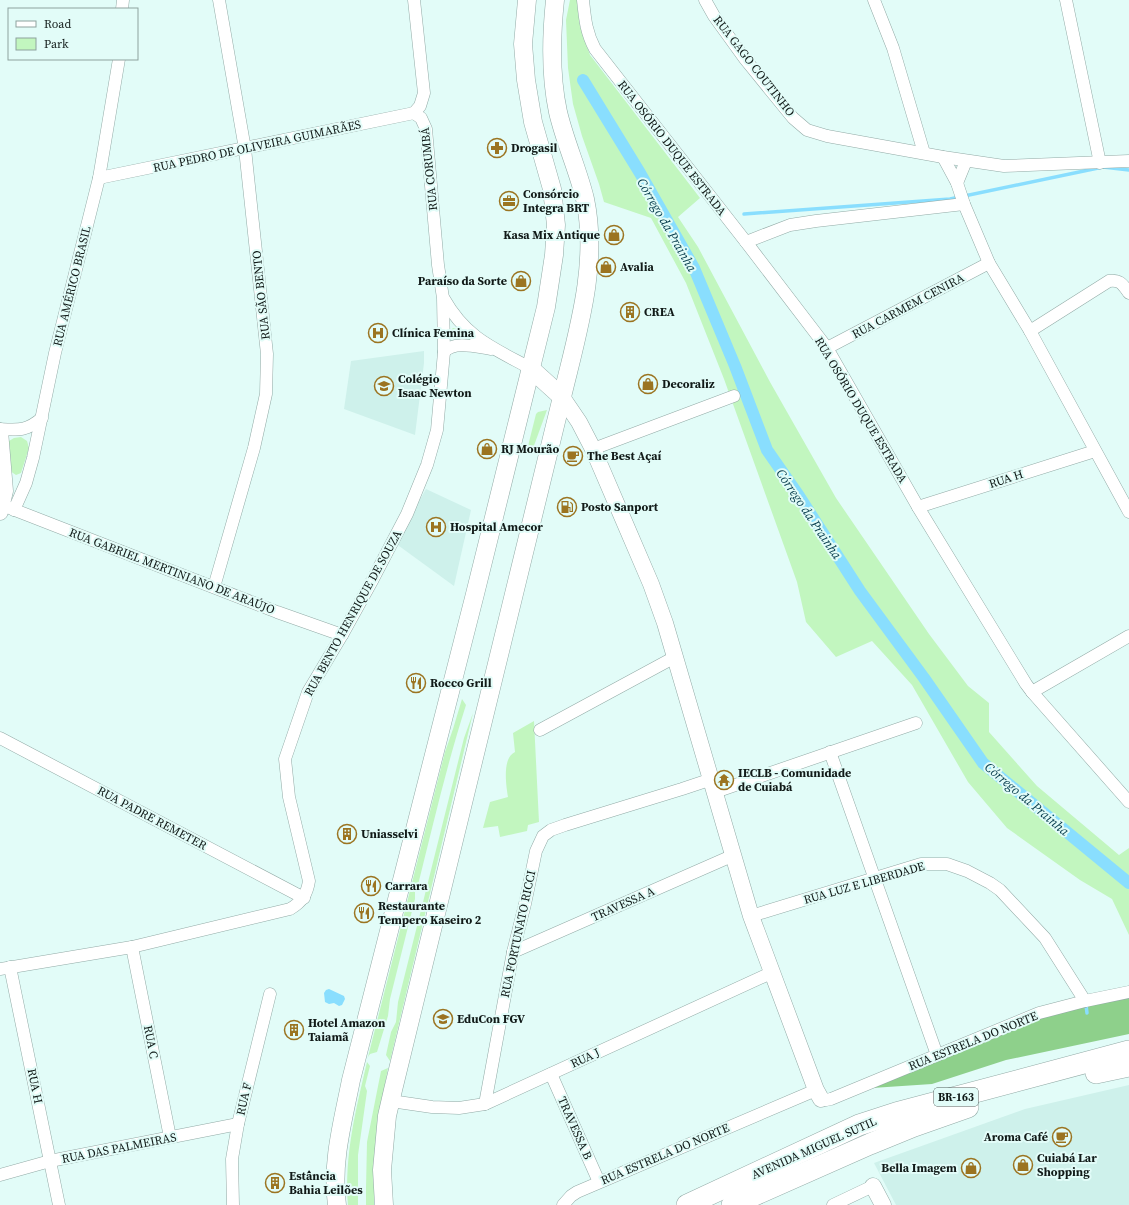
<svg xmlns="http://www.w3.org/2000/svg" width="1129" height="1205" viewBox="0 0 1129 1205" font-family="'Source Serif 4',serif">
<rect width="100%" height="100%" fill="#e2fcf8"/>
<g fill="#cef1eb">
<path d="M424,351V363L415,435L344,409L351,361Z"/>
<path d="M426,489L471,510L454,586L395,543Z"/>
<path d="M1129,1085V1205H896L874,1163L1025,1109Z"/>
</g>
<g fill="#c2f6bf">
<path d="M570,0H577L580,26L590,55L700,198L678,217L698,247L770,382L836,498L929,634L968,686L989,703V732L1037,786L1119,855L1129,848V935L1112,899L1080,880L1007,828L968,782L912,685L872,641L836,657L806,622L797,582L724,379L686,283L651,218L604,202L599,184L582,136L573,104L568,68L566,20Z"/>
<path d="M453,328L457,329L479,342L452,338L450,335L449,332Z"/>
<path d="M547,410L532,451L527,450L536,414L538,412Z"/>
<path d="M21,437L27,441L29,448L21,473L16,475L10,471L7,449L9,441L14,438Z"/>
<path d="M462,699L466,705C447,764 433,825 418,885L415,891V899L390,999L388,1016L377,1052L370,1054L368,1057L445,752L453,729Z"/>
<path d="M473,713L390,1061L386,1055L391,1032L396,1022L398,1002L464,738Z"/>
<path d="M534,721L539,822L528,825L527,831L500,837L498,826L483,828L490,802L508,797C506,785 502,758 515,752L513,733Z"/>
<path d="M367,1062L370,1066L365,1086L367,1091L358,1155V1205H348C344,1156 356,1109 367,1062Z"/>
<path d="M388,1068C379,1114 374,1158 374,1205H366V1188L367,1142L381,1071Z"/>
</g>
<path fill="#8ed08b" d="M1129,996V1034L1006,1060L932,1084L872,1088L1042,1016Z"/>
<path fill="#89defe" d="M329,989L344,996L345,999L342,1005L339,1006L334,1003L329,1004L325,1002L324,993L326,990Z"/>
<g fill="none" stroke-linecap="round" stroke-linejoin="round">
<g stroke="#89defe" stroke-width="3.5">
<path d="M744,214L950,199L1103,167L1129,170"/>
<path d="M1087,1013L1086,1005H1088"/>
</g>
<path stroke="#89defe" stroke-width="12" d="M583,80L640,173L694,268L735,366L767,450L799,496L860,591L924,678L983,763L1129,883"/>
<defs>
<g id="street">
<path d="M414,0L424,93L420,106L414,113"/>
<path d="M583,0C585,19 586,32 595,49L746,242L827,348L918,507L1026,684L1032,692L1129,802"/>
<path d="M705,0L714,16L745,59L793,118L807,130L827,136L943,157L1004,166L1129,161"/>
<path d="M874,0L893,48L924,153"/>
<path d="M1066,0L1100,163"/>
<path d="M122,9L123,0"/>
<path d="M943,157L957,183L964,204L989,263L1030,331L1129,512"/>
<path d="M99,178L414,113"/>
<path d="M957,183L966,161"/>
<path d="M746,242L790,225L816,221L964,204"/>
<path d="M444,299C466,338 493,348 530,368"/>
<path d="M1030,331L1109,281C1120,279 1123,285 1129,293"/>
<path d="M827,348L989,263"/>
<path d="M444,352C454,340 477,347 491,349"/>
<path d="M0,429C19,430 27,431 42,418"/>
<path d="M593,449L734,396"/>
<path d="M7,507L277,612L342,635"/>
<path d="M918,507L1095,451"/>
<path d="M14,510L26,483L33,458L55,353L99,178L119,59"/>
<path d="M214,587L254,448L266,394L267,354L245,149L219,0"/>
<path d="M1032,692L1129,636"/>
<path d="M540,730L675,657"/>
<path d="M0,738L304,898"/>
<path d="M830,752L937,1055"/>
<path d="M715,792L916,723"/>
<path d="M751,916L921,864H947L967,871L990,883L1000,890L1045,938L1085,1001"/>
<path d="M132,947L170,1137"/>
<path d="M513,952L734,855"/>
<path d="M10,967L59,1205"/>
<path d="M0,969L132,947L290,909C302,902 307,894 309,881L289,797L285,759L308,692L342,635L373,579L407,514L427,465L437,430L444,352L443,298L438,265L426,129L421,118L414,113"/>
<path d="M551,1074L599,1182"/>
<path d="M821,1099L826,1100L831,1099L1039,1013L1085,1001L1129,992"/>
<path d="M391,1101L432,1107L459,1108L485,1104L771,973"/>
<path d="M485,1104L513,952L525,904L536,851L543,836L551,830L565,825L682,789L712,779"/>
<path d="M0,1175L50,1161L238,1124"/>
<path d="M233,1205L232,1159L238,1124L270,994"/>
<path d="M563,1205L571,1196L577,1192L816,1090"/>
<path d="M833,1205L873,1186"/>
</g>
<g id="secondary">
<path d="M562,397L579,422L593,449L651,584L665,623L751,916L816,1090L821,1099"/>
<path d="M0,431L5,491L0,512"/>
<path d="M873,1186L883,1205"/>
</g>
<g id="primary">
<path d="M530,368L562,397"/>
<path d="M337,1205C331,1163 343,1121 351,1080L475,594L546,307L554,255L556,225L552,189L533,122L526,80L523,44L527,0"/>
<path d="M384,1205L382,1170L387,1116L393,1090L562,397C577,334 599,265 585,199C578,170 565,142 558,112C550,75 551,38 555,0"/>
</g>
<g id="highway">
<path d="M1096,1073L1129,1066"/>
<path d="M687,1205L859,1125L896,1113L1129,1051"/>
<path d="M732,1205L870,1144L914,1126L968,1107"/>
</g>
</defs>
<use href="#street" stroke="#92aaa6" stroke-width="13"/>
<use href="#secondary" stroke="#92aaa6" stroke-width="17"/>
<use href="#primary" stroke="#92aaa6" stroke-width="19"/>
<use href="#highway" stroke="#92aaa6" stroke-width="22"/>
<use href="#street" stroke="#fff" stroke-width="12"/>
<use href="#secondary" stroke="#fff" stroke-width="16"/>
<use href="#primary" stroke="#fff" stroke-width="18"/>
<use href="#highway" stroke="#fff" stroke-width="21"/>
</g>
<defs>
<symbol id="pharmacy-ring" viewBox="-11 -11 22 22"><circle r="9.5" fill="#e2fcf8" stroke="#9b7421" stroke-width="1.5"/><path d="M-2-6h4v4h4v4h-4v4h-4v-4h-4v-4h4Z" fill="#9b7421"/></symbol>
<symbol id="office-ring" viewBox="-11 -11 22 22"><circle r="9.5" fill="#e2fcf8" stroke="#9b7421" stroke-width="1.5"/><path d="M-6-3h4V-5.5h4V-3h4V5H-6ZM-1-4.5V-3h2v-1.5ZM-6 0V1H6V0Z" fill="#9b7421"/></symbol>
<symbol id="shop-ring" viewBox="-11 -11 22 22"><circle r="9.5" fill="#e2fcf8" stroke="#9b7421" stroke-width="1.5"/><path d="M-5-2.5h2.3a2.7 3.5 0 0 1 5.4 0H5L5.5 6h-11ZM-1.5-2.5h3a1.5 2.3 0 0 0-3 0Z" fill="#9b7421"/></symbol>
<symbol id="building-ring" viewBox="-11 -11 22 22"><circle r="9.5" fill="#e2fcf8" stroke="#9b7421" stroke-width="1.5"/><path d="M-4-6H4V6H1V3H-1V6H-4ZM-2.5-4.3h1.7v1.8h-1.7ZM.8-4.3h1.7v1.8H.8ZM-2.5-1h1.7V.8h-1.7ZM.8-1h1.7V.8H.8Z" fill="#9b7421"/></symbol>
<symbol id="hospital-ring" viewBox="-11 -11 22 22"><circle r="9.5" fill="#e2fcf8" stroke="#9b7421" stroke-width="1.5"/><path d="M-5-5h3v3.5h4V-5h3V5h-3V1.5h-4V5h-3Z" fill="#9b7421"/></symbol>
<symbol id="school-ring" viewBox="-11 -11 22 22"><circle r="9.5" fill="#e2fcf8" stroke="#9b7421" stroke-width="1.5"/><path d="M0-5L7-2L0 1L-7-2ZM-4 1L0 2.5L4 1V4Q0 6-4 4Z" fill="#9b7421"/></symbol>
<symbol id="cafe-ring" viewBox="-11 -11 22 22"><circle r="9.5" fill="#e2fcf8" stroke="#9b7421" stroke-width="1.5"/><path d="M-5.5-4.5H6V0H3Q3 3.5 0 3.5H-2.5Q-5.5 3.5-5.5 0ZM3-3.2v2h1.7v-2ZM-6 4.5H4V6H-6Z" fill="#9b7421"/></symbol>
<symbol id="fuel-ring" viewBox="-11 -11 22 22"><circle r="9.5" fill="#e2fcf8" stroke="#9b7421" stroke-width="1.5"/><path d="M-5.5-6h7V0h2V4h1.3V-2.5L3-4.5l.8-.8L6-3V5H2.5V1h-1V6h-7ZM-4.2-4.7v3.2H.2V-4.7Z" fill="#9b7421"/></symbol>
<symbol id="restaurant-ring" viewBox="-11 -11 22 22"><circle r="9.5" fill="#e2fcf8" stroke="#9b7421" stroke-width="1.5"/><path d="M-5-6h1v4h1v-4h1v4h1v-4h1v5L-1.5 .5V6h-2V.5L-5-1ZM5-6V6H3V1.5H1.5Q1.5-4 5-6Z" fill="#9b7421"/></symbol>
<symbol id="temple-ring" viewBox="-11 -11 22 22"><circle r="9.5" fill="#e2fcf8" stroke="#9b7421" stroke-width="1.5"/><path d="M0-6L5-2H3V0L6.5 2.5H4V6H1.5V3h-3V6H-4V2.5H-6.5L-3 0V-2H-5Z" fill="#9b7421"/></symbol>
<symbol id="university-ring" viewBox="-11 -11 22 22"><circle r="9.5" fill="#e2fcf8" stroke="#9b7421" stroke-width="1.5"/><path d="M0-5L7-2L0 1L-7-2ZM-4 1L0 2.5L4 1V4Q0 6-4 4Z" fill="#9b7421"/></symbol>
</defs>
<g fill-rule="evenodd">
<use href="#pharmacy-ring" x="486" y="137" width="22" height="22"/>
<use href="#office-ring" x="498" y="190" width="22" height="22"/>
<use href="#shop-ring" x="603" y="224" width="22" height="22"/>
<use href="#shop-ring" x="595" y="256" width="22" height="22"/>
<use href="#shop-ring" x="510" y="270" width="22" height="22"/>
<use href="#building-ring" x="619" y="301" width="22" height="22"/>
<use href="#hospital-ring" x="367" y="322" width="22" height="22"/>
<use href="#shop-ring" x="637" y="373" width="22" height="22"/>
<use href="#school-ring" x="373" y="375" width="22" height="22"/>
<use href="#shop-ring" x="476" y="438" width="22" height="22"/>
<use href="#cafe-ring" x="562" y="445" width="22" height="22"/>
<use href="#fuel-ring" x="556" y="496" width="22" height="22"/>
<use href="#hospital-ring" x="425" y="516" width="22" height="22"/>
<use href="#restaurant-ring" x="405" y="672" width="22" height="22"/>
<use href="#temple-ring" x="713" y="769" width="22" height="22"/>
<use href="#building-ring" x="336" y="823" width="22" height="22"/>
<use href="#restaurant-ring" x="360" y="875" width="22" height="22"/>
<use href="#restaurant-ring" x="353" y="902" width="22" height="22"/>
<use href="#university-ring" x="432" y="1008" width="22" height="22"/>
<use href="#building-ring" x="283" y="1019" width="22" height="22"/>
<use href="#cafe-ring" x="1051" y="1126" width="22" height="22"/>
<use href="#shop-ring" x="1012" y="1154" width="22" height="22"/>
<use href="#shop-ring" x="960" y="1157" width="22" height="22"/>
<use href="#building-ring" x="264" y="1172" width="22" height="22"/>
</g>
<g text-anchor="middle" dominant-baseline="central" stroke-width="4" stroke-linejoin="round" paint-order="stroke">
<rect fill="#e2fcf8" stroke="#505e5b" stroke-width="1" x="934" y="1088" width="44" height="18" rx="3"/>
<g font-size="11" font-weight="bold" fill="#111a18">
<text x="956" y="1097">BR-163</text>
</g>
<g font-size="12" fill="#111a18" stroke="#e2fcf8">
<text transform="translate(754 66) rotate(52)">RUA GAGO COUTINHO</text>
<text transform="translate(257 146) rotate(-12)">RUA PEDRO DE OLIVEIRA GUIMARÃES</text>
<text transform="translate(672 148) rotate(52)">RUA OSÓRIO DUQUE ESTRADA</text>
<text transform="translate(429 169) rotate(-96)">RUA CORUMBÁ</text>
<text transform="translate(72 286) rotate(-76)">RUA AMÉRICO BRASIL</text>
<text transform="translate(261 295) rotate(-96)">RUA SÃO BENTO</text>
<text transform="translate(908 306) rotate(-28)">RUA CARMEM CENIRA</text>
<text transform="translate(861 410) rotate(59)">RUA OSÓRIO DUQUE ESTRADA</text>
<text transform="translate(1006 479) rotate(-18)">RUA H</text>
<text transform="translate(172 571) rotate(21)">RUA GABRIEL MERTINIANO DE ARAÚJO</text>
<text transform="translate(353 613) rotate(-61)">RUA BENTO HENRIQUE DE SOUZA</text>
<text transform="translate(152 818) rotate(28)">RUA PADRE REMETER</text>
<text transform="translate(864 883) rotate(-16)">RUA LUZ E LIBERDADE</text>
<text transform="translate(623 904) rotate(-24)">TRAVESSA A</text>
<text transform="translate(518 934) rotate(-78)">RUA FORTUNATO RICCI</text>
<text transform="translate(973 1041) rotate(-22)">RUA ESTRELA DO NORTE</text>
<text transform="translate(151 1042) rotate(79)">RUA C</text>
<text transform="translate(585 1058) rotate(-25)">RUA J</text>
<text transform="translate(35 1086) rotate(78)">RUA H</text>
<text transform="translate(244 1099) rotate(-77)">RUA F</text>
<text transform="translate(575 1128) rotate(66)">TRAVESSA B</text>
<text transform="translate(119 1148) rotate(-11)">RUA DAS PALMEIRAS</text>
<text transform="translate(814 1148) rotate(-24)">AVENIDA MIGUEL SUTIL</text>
<text transform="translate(665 1154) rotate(-23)">RUA ESTRELA DO NORTE</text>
</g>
<g font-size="12" font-weight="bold" fill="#111a18" stroke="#e2fcf8" text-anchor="start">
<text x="511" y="148">Drogasil</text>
<text x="523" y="194">Consórcio<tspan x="523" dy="14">Integra BRT</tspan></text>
<text x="600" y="235" text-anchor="end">Kasa Mix Antique</text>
<text x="620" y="267">Avalia</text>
<text x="507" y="281" text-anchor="end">Paraíso da Sorte</text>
<text x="644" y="312">CREA</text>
<text x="392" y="333">Clínica Femina</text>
<text x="398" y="379">Colégio<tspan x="398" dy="14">Isaac Newton</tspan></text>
<text x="662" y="384">Decoraliz</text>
<text x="501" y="449">RJ Mourão</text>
<text x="587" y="456">The Best Açaí</text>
<text x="581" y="507">Posto Sanport</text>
<text x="450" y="527">Hospital Amecor</text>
<text x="430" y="683">Rocco Grill</text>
<text x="738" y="773">IECLB - Comunidade<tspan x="738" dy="14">de Cuiabá</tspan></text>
<text x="361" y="834">Uniasselvi</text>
<text x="385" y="886">Carrara</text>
<text x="378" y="906">Restaurante<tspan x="378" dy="14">Tempero Kaseiro 2</tspan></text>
<text x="457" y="1019">EduCon FGV</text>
<text x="308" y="1023">Hotel Amazon<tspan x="308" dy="14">Taiamã</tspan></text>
<text x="1048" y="1137" text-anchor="end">Aroma Café</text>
<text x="1037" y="1158">Cuiabá Lar<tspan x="1037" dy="14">Shopping</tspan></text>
<text x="957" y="1168" text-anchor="end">Bella Imagem</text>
<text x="289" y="1176">Estância<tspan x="289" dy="14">Bahia Leilões</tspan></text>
</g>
<g font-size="13" font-style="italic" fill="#073c4c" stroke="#e2fcf8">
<text transform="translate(667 225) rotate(60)">Córrego da Prainha</text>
<text transform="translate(809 514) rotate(56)">Córrego da Prainha</text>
<text transform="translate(1027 799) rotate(40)">Córrego da Prainha</text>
</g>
</g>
<rect x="8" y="8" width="130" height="52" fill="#e2fcf8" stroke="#8ea29e"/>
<rect x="16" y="21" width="20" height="6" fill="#ffffff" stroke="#8ea29e"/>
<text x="44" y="28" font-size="12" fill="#111a18">Road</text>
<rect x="16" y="38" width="20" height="12" fill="#c2f6bf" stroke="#8ea29e"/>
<text x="44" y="48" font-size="12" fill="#111a18">Park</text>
</svg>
